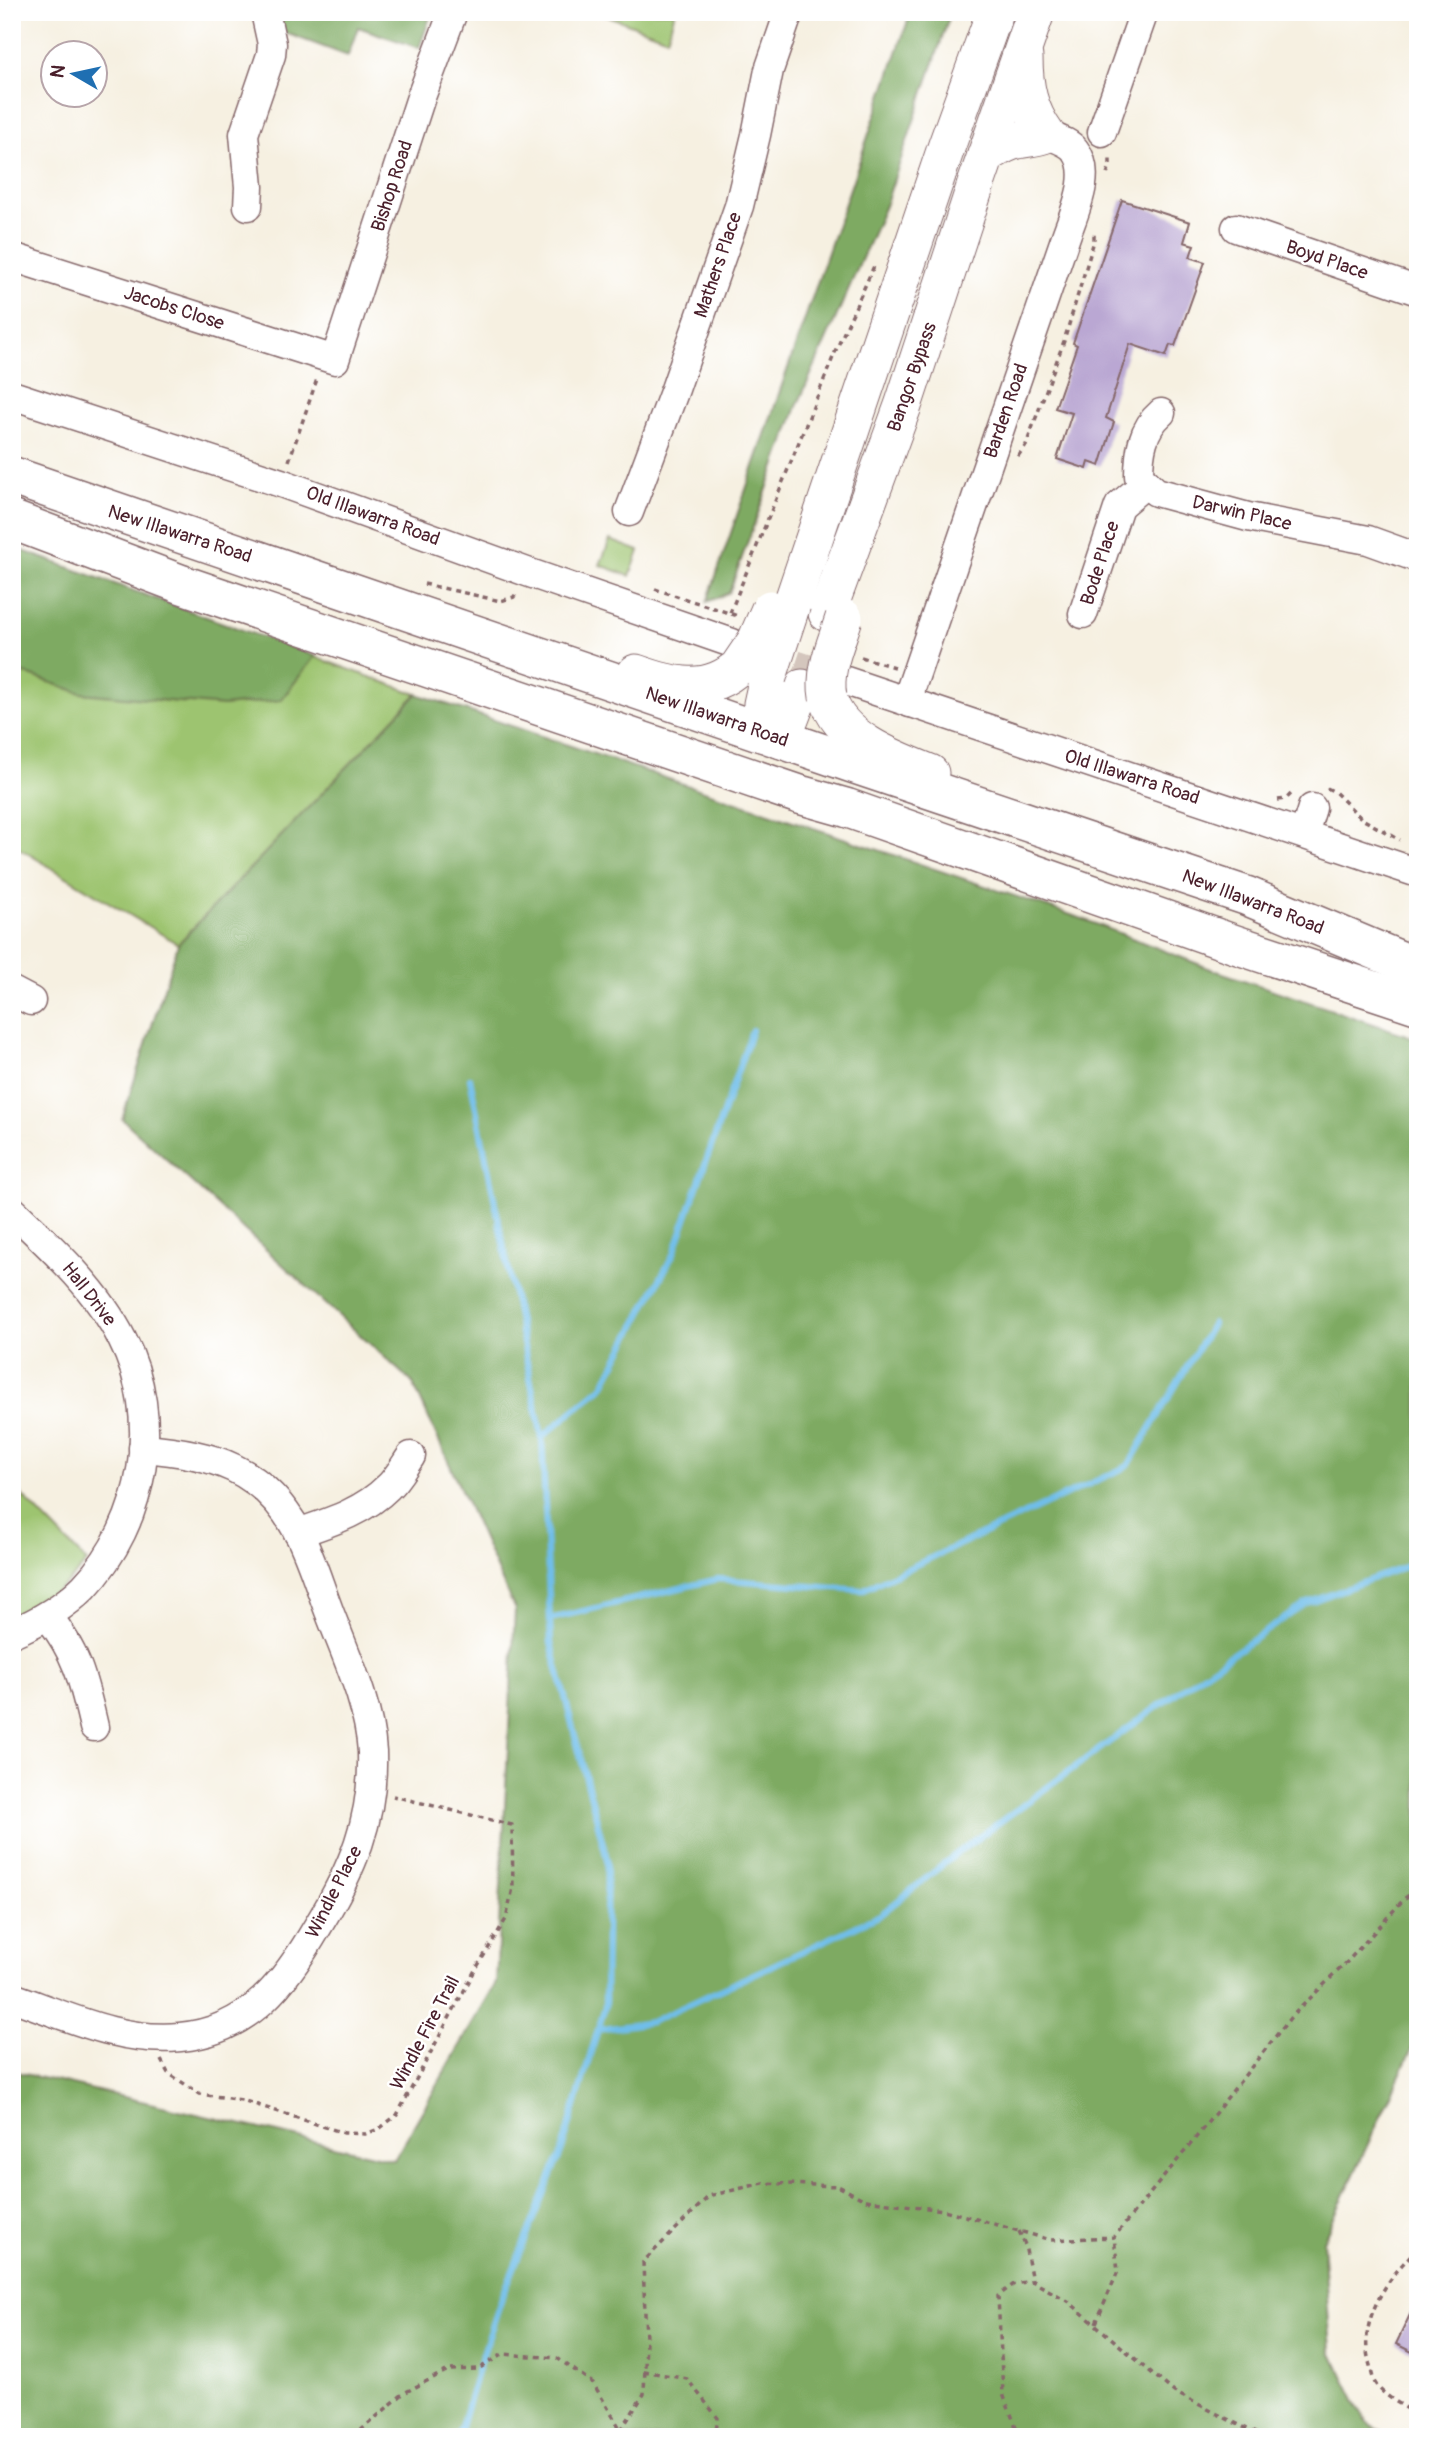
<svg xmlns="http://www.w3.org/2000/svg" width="1430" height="2449" viewBox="0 0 1430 2449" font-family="Pangolin,sans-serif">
<rect width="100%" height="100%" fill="#fff"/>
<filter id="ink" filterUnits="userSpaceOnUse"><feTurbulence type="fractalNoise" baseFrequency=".0143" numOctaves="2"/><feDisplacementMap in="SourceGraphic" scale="14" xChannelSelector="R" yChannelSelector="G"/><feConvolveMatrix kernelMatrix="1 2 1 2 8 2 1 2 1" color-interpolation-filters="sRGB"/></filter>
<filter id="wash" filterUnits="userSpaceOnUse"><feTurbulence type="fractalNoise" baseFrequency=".00686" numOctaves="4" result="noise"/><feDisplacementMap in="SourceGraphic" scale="28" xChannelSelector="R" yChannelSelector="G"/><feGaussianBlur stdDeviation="1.57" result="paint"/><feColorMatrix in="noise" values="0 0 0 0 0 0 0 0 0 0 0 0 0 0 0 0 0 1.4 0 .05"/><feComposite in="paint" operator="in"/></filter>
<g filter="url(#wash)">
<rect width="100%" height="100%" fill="#f6f0e1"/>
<g fill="#9dc46f" stroke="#74724d" stroke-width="2">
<path d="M597,12H675L667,38Z"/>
<path d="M610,540L639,551L630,576L600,565Z"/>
<path d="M12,547L417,694L178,944L12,844Z"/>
<path d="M12,1485L87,1562C66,1587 41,1606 12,1620Z"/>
</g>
<g fill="#7eaa62" stroke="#646446" stroke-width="2">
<path d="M274,12H432L419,48L358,27L348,56L272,28Z"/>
<path d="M911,12H951L885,206L798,404L729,593L707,602Z"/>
<path d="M12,547L315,656L281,700L223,706L81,693L12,669Z"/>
<path d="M417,694L1083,919L1211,969L1418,1039V2036L1323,2241L1331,2351L1366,2422L1392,2437H12V2071L394,2160L496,1983L515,1610L413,1383L122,1119L178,944Z"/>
</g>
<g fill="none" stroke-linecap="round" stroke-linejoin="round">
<g stroke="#70beea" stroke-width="6">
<path d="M542,1437L603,1386L674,1253L752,1030"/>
<path d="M550,1619L718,1579L862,1590L1128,1466L1213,1323"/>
<path d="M597,2030L651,2022L880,1915L960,1851L1197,1678L1307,1603L1418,1562"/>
<path d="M458,2437L478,2369L501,2300L562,2150L605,2006L607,1859L551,1643L542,1437L470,1078"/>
</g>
</g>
<g id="blocks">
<g fill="#baa7d3">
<path d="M1122,200L1190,222L1184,242L1194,245L1190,257L1205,262L1175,346L1170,345L1166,356L1130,344L1106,418L1114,422L1100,466L1089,462L1087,469L1057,459L1072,413L1055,408L1077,345L1073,343Z"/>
<path d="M1418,2298V2355L1396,2344Z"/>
</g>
</g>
</g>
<g filter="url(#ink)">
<use href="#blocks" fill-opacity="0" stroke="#86686b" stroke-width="2"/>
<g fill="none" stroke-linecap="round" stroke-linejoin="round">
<path stroke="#d4c6bd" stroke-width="28" stroke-dasharray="28 14" stroke-linecap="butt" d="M756,651L846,681"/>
<defs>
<g id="minor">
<path d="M1102,132L1144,12"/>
<path d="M248,206L249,187L244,134L271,55L272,44L265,12"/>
<path d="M1236,228L1418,291"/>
<path d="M12,257L335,360L421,97L453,12"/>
<path d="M12,395L281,483L527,572L732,643"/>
<path d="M1161,413C1142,429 1139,453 1139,476L1156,492L1248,517L1368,540L1418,558"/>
<path d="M629,512L674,392L739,206L756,135L769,70L789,12"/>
<path d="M1083,614L1119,506L1146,483"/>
<path d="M846,681L1418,873"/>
<path d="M910,703L911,688L1065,239C1073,214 1094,174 1075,150C1069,142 1055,138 1046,134"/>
<path d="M1304,834L1312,808"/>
<path d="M12,991L31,1001"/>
<path d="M12,1210C52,1248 97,1289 122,1339C163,1418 145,1523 84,1587C64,1607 38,1622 12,1633"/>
<path d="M298,1533C330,1522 363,1512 388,1487C397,1479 404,1466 411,1456"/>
<path d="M48,1616C78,1655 83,1680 94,1727"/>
<path d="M12,1997C67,2016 122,2043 180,2037C250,2031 286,1981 318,1926C352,1870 374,1820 372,1752C369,1703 346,1656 329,1611C319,1585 311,1557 298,1532C263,1468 212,1453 143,1448"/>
</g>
<g id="major">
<path d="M986,155C996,149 1006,142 1018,140C1028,138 1036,138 1046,134C1029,110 1024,87 1024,57"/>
<path d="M792,604L947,145L995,12"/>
<path d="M827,613L903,406L976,184L1036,12"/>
<path d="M636,673C672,686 709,695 739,666"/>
<path d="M828,697C838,738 894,759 930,773"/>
<path d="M761,733L762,704L768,677"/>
<path d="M782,740L802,688"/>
</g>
<g id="highway">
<path d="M12,476L854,764L1247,896L1418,968"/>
<path d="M12,520L181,584L801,795L847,808L1234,944L1418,1005"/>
</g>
</defs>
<use href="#minor" stroke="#86686b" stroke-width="31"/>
<use href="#major" stroke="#86686b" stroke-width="39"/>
<use href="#highway" stroke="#86686b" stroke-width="41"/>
<g stroke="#86686b" stroke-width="3.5" stroke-dasharray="5 5" stroke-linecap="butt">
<path d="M1107,174L1110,166V155"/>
<path d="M1018,456L1026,445L1064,341L1094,241V232"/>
<path d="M289,461L317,379"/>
<path d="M424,584L501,601L514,597L516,593"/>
<path d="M655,589L738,616"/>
<path d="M730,613L836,350L874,266"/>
<path d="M861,657L894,667"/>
<path d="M1327,788L1335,792L1362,819L1400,840"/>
<path d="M1278,800L1286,799L1292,793"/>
<path d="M161,2060L168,2073L200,2094L242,2100L344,2133L365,2134L379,2129L397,2115L474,1972L506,1919L513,1888L512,1825L393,1796"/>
<path d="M1019,2231L1025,2245L1032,2281L1068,2301L1174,2392L1263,2437"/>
<path d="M1418,2248C1388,2277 1358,2319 1369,2362C1371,2368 1372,2377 1375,2383C1384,2397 1404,2406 1418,2415"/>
<path d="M1096,2323L1118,2271L1114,2237"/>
<path d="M644,2371L687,2379L718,2418L715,2437"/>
<path d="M621,2430L644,2394L646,2340L643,2262L709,2196L763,2183L838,2186L865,2200L944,2210L1051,2240L1114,2237L1190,2145L1290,2018L1347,1962L1405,1898L1418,1889"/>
<path d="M353,2437L404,2393L448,2370L478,2369L503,2354L557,2358L593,2383L621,2430L631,2437"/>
<path d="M1020,2437L1003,2394L998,2296L1014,2284L1032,2281"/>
</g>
<use href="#minor" stroke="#fff" stroke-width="28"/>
<use href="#major" stroke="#fff" stroke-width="37"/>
<use href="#highway" stroke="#fff" stroke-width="38"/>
<defs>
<g id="major-bridge">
<path d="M739,666L756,641L770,609"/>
<path d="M768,677L792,604"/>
<path d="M828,697C823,670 836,644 844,618"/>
</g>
</defs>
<use href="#major-bridge" stroke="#86686b" stroke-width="39" stroke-linecap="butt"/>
<use href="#major-bridge" stroke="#fff" stroke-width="37"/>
</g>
</g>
<g text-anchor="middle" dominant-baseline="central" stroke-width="5" stroke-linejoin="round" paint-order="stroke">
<g font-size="19" fill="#4a1f2b" stroke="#fff">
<text transform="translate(392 186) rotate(-72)">Bishop Road</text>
<text transform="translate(1327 260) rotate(19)">Boyd Place</text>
<text transform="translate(718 265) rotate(-71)">Mathers Place</text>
<text transform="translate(174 308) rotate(18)">Jacobs Close</text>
<text transform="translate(912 377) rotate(-71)">Bangor Bypass</text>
<text transform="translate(1006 411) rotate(-71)">Barden Road</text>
<text transform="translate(1242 513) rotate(13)">Darwin Place</text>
<text transform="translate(373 516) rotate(20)">Old Illawarra Road</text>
<text transform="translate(180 534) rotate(18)">New Illawarra Road</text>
<text transform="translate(1100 563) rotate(-72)">Bode Place</text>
<text transform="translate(717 717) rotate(19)">New Illawarra Road</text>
<text transform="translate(1132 777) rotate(18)">Old Illawarra Road</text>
<text transform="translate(1253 902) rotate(21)">New Illawarra Road</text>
<text transform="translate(89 1294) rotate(52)">Hall Drive</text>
<text transform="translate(334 1892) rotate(-63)">Windle Place</text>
<text transform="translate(425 2033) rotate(-62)">Windle Fire Trail</text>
</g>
</g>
<rect width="1430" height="2449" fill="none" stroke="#fff" stroke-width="42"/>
<g transform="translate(74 74) rotate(279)"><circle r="33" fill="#ffffff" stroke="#b7a5aa" stroke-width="2"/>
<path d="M0-5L12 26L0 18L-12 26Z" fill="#1f6fb2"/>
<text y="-10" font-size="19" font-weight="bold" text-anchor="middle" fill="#4a1f2b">N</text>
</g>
</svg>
